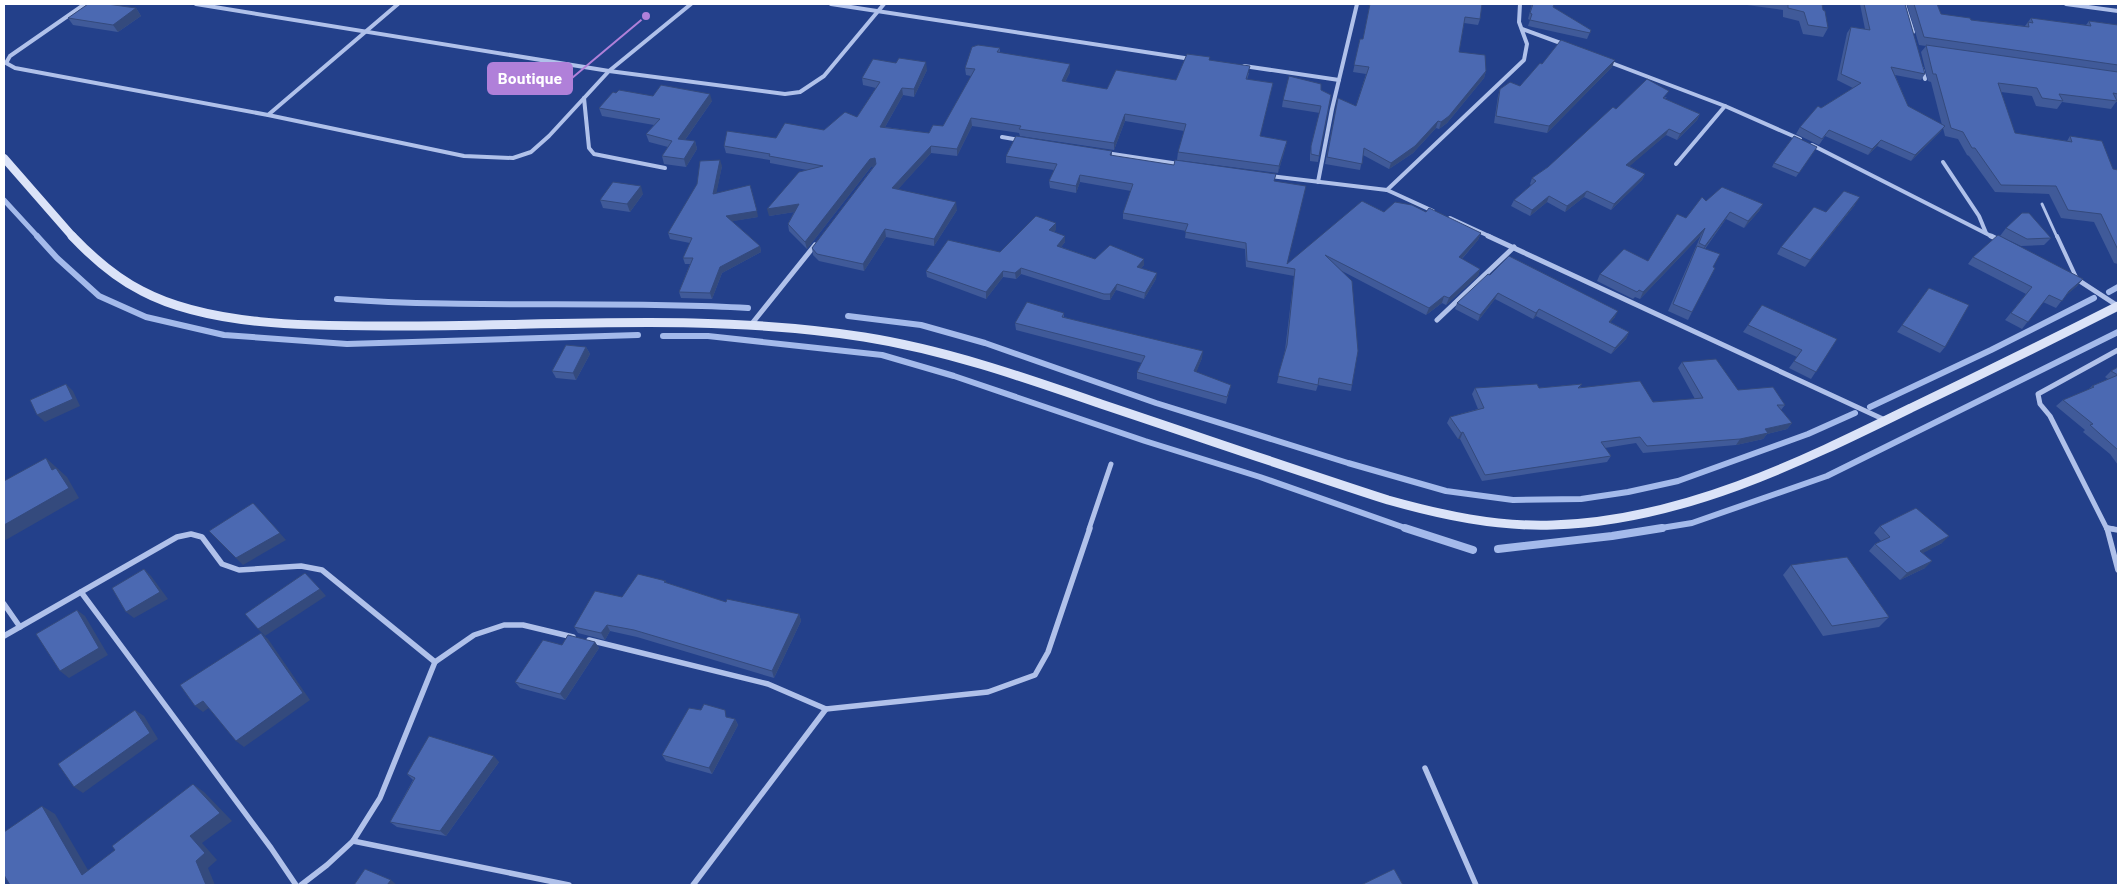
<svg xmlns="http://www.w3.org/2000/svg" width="2122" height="889" viewBox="0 0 2122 889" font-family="Barlow,sans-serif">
<rect width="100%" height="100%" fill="#23408a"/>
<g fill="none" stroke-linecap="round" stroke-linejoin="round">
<path stroke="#a4baeb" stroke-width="5" d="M4,200L38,237"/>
<g stroke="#a4baeb" stroke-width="6">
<path d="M37,236L57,258L99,296L146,317L224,335L347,344L638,335"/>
<path d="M2109,292L2118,287"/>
<path d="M337,299C474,309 611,300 748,308"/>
<path d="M848,316L921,325L985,343L1156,403L1348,463L1446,491L1513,500L1581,499L1628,492L1678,481L1808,434L1855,413"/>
<path d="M663,336H708L882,355L954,376L1145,441L1260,477L1408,529"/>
<path d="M1870,407L1991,350L2094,298"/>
<path d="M1655,529L1692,523L1827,476L2118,332"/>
</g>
<g stroke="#a4baeb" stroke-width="8">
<path d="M1405,528L1473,550"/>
<path d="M1498,549L1612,536L1662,528"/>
</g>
<path stroke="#b0c1ea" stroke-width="3" d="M2042,204L2057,237"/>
<path stroke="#b0c1ea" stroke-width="4" d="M2057,236L2076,277"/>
<g stroke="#b0c1ea" stroke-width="4">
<path d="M85,4L10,56L6,63L15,68L268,115L464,156L513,158L531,152L549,136L609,71L691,4"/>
<path d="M196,4L609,71L785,94L800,92L824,76L884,4"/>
<path d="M831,4L1191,59"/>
<path d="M1904,4L1913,32"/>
<path d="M2066,4L2118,11"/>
<path d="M1522,29L1566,45"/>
<path d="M1609,62L1725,106L1800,139"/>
<path d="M1244,66L1339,80"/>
<path d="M1922,69L1925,79"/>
<path d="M584,98L589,148L594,154L665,168"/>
<path d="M268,115L398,4"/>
<path d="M1002,137L1019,140"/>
<path d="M1812,145L1993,237"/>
<path d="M1106,153L1179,164"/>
<path d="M1943,162L1979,216L1986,233"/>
<path d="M1676,164L1725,106"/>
<path d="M1270,176L1387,190L1433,211"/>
<path d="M1318,182L1332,109L1357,4"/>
<path d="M1387,190L1524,60L1527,44L1519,22L1520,4"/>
<path d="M1450,218L1491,237"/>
</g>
<g stroke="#b0c1ea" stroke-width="5">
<path d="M1488,236L1885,420"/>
<path d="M1991,236L2001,241"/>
<path d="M2075,278L2118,306"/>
<path d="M1437,320L1514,247"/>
<path d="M750,326L815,245"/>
<path d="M2107,528L2113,529"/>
<path d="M1089,529L1111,464"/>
<path d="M2107,529L2050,416L2040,404L2038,394L2118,350"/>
</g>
<g stroke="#b0c1ea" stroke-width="5.5">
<path d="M2107,528L2118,570"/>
<path d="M2107,528L2118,530"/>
<path d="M81,592L271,848L296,885"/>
<path d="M4,604L20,627"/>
<path d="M4,636L177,537L191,534L202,537L222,564L239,570L301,566L322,570L435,662"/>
<path d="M589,640L768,684L826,709L988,692L1035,675L1048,652L1090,528"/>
<path d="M1425,768L1476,885"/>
<path d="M353,841L569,885"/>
<path d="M301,885L327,865L353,841L380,798L435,662L474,635L504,625H523L573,637"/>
<path d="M693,885L826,709"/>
</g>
<path stroke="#dbe3f8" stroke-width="8" d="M4,158L73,237"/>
<path stroke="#dbe3f8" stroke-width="9" d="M72,236C92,257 116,278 142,291C208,326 310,326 384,326C544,327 706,312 864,337C946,350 1023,377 1101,404C1197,436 1292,469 1388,500C1442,515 1496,527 1553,525C1681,521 1799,463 1911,408C1980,375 2049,341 2118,306"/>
</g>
<g fill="#405a99">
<path d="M1370,4L1480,19L1478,25L1464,23L1459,52L1486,71L1484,78L1447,123L1439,129L1436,128L1413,153L1389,169L1363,155L1360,170L1325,164L1338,98L1356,106L1366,74L1353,72L1360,39H1363Z"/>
<path d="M1532,4H1554L1553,7L1591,30L1587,39L1528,26L1530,20L1528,19Z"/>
<path d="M1747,4H1822L1823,10L1828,28L1823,37L1803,34L1799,21L1783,17V10L1747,5Z"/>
<path d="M1860,4H1905L1925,74L1921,80L1895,75L1908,106L1942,125L1931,82L1928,81L1921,52L1926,46L1919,45L1907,4H1937L1941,14L1971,20L2025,26L2031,18L2086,25L2089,21L2118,25V102H2116L2111,109L2062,102L2057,109L2036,106L2032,96L2001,92L2015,133L2067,141L2070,136L2113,169L2118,170V264L2114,263L2094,222L2061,218L2049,194L1995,192L1969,156L1967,155L1958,139L1945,136L1943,128L1940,132L1911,161L1877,146L1868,155L1825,136L1819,145L1796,134L1800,127L1821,108L1853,88L1837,80L1847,33L1851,27L1865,29Z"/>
<path d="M136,8L141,16L118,32L73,25L68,18Z"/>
<path d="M1000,48V53L1070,72L1065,82L1107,89L1176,80L1210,60L1249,73L1247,80L1273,83L1260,136L1287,141L1285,149L1278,173L1177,160L1178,152L1184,131L1125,121L1114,150L1020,136L1019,133L972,126L957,156L931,153L898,189L957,210L934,246L886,237L864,271L819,261L813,255L812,248L874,166L871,167L807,249L789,231L788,224L794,212L769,216L807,170L770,163V160L726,153L724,146L824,130L857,117L876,88L863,85L862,78L927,70L914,97L903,95L885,127L929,133L943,126L971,76L966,75L965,68Z"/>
<path d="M1542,64L1612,67L1547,133L1494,123L1498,96L1500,89L1520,86Z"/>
<path d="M1321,90L1331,95L1318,162L1310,161V153L1320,113L1282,107L1283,100Z"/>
<path d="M653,96L712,101L685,140L695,141L697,149L686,167L664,164L662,156L668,147L649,142L646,134L654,125L602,116L599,108Z"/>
<path d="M1667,97L1665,99L1700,114L1697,120L1677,140L1666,135L1629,166L1645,174L1642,180L1611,210L1584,197L1565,212L1547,202L1530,216L1511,206L1514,200L1531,185L1530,184L1532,178L1548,167L1616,109Z"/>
<path d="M1112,151V156L1275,181L1288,263L1384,212H1426L1481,233L1478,240L1462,259L1480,269L1478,276L1446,305L1442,303L1426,315L1342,271L1352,385L1351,391L1318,385L1316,391L1277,383L1285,350L1294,276L1246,267L1245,249L1185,238L1186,231L1123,219V213L1131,191L1080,182L1076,193L1050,188L1049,181L1054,170L1006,163V156Z"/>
<path d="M1814,151L1796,177L1772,167L1774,163Z"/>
<path d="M722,166L716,193L758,217L732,221L760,246L761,252L722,273L712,299L681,298L679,292L690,264H685L683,258L690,243L670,239L668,233Z"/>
<path d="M643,194L630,212L603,208L600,200Z"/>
<path d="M1706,201L1763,204L1759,211L1744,228L1726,219L1705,249L1713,267L1692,312L1688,320L1668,311L1701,235L1640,299L1635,297L1633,299L1597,281L1600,274L1648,261Z"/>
<path d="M1855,205L1805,267L1777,254L1781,247L1826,212Z"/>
<path d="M2006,228L2051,238L2044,245L2021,246L2000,236Z"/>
<path d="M1056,230L1054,231L1065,242L1061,247L1095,259L1144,265L1141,268L1156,279L1144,299L1116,290L1110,300H1104L1021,274L1016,279L1003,277L986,299L927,277L926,271L1000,252Z"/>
<path d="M1973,257L2083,279L2077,286L2066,295L2056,308L2043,302L2022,329L2005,320L2026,294L1968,264Z"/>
<path d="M1490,275L1615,317L1610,322L1629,332L1626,339L1611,354L1536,316L1533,319L1495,299L1478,321L1455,309L1457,303Z"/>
<path d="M1929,288L1945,347L1940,353L1897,332Z"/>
<path d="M1064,313V317L1202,358L1196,372L1229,392L1226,404L1137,379V372L1142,363L1016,330L1015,323Z"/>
<path d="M1748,325L1837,339L1811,379L1789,368L1797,357L1743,332Z"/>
<path d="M586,347L590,354L576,380L556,378L552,371Z"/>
<path d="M1682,362L1738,390L1785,405L1781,410L1792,423L1787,429L1767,434L1763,439L1736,445L1643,453L1636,443L1605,448L1611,456L1607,462L1482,481L1460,439H1458L1447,423L1450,417L1478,409L1472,394L1475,388H1539L1582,384L1580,387L1653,402L1695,399L1678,368Z"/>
<path d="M2118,367V465L2110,454L2083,432L2085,430L2056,406L2063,400L2088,390L2092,386L2108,379L2105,377L2111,371Z"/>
<path d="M1880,526L1942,543L1922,553L1925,568L1900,580L1869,551L1875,544L1881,541L1874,533Z"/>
<path d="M1791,565L1889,617L1879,627L1823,636L1783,575Z"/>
<path d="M667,583L726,602L799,614L801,621L774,678L637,637L610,631L605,640L578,633L574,627L622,597Z"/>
<path d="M595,642L599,648L565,700L520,688L515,682Z"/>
<path d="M728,717L735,719L738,725L712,774L666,761L662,755Z"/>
<path d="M499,762L446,836L397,827L390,822L413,780L407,774Z"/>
</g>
<g fill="#344a7d">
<path d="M136,8L141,16L118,32L113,25Z"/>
<path d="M1615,60L1612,67L1547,133L1549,126Z"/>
<path d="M926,62L927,70L914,97V89Z"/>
<path d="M1070,64V72L1062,88V81Z"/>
<path d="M1486,71L1484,78L1447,123L1439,129L1441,122Z"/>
<path d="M902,88L903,95L881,134L880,127Z"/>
<path d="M710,94L712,101L680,147L678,139Z"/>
<path d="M1125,114V121L1114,150V143Z"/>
<path d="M1700,114L1697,120L1677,140L1680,134Z"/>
<path d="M971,118L972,126L957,156V149Z"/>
<path d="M1438,121L1436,128L1413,153L1389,169L1391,163Z"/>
<path d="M1945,126L1940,132L1911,161L1915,155Z"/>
<path d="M1669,129L1666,135L1624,171L1626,165Z"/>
<path d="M1881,140L1877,146L1868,155L1872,149Z"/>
<path d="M695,141L697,149L686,167L684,159Z"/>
<path d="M1287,141L1285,149L1278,173L1279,166Z"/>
<path d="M931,146V153L893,195L892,188Z"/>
<path d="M875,158L876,166L871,167L807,249L805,242L870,159Z"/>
<path d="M720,160L722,166L715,200L713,194Z"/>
<path d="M1645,174L1642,180L1611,210L1614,204Z"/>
<path d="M1080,175V182L1076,193V186Z"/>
<path d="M641,186L643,194L630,212L627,204Z"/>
<path d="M1587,191L1584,197L1565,212L1567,206Z"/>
<path d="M1549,196L1547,202L1530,216L1532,210Z"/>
<path d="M1860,197L1855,205L1805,267L1810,260Z"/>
<path d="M956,202L957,210L934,246V239Z"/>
<path d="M799,204L801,211L769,216L767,209Z"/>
<path d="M1763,204L1759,211L1744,228L1748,221Z"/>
<path d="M757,211L758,217L728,222L726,216Z"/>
<path d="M1730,212L1726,219L1701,253L1705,246Z"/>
<path d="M1056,223V230L1050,236L1049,230Z"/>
<path d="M1705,228L1701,235L1640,299L1643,292Z"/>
<path d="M885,229L886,237L864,271L863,264Z"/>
<path d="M1481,233L1478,240L1457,264L1459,257Z"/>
<path d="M1065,236V242L1057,252V246Z"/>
<path d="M760,246L761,252L722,273L712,299L710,293L720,267Z"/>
<path d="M1144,259V265L1137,273V267Z"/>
<path d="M1021,268V274L1016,279L1015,273Z"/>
<path d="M1480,269L1478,276L1446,305L1449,298Z"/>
<path d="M1003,271V277L986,299V292Z"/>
<path d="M1157,273L1156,279L1144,299L1145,293Z"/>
<path d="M2083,279L2077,286L2063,298L2069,291Z"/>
<path d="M1117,284L1116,290L1110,300V294Z"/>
<path d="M1498,293L1495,299L1478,321L1480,315Z"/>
<path d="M1444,296L1442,303L1426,315L1429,308Z"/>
<path d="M1539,309L1536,316L1533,319L1536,313Z"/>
<path d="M1618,311L1615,317L1606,328L1609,322Z"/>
<path d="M1629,332L1626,339L1611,354L1615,348Z"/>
<path d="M586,347L590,354L576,380L573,373Z"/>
<path d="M1203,351L1202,358L1194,378V371Z"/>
<path d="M66,384L73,391L80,406L45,422L37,415Z"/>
<path d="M1792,423L1787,429L1767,434L1763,439L1736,445L1740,439L1765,429Z"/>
<path d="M1463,432L1460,439H1458L1461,433Z"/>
<path d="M46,458L67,477L79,498L4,541V525L52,470Z"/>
<path d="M253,503L286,540L243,565L236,558Z"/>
<path d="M1949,536L1942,543L1914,558L1920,551Z"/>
<path d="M1932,561L1925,568L1900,580L1907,573Z"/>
<path d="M144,569L151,576L168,599L134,618L126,612Z"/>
<path d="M320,589L326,596L265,636L258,629Z"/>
<path d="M77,610L85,616L108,655L69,678L60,671Z"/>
<path d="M799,614L801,621L774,678L772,671Z"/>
<path d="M607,625L610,631L605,640L601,633Z"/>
<path d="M261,633L268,639L310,700L244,747L236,741Z"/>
<path d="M595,642L599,648L565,700L560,694Z"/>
<path d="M203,701L210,707L203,712L195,706Z"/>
<path d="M135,710L144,716L158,739L83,793L74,787Z"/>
<path d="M735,719L738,725L712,774L709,768Z"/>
<path d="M494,756L499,762L446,836L440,831Z"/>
<path d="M193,784L204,792L232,821L202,843L217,860L208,868L215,885H206L196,861L190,836Z"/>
<path d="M42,806L55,814L95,882L82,875Z"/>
<path d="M391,880L397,885H387Z"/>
</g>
<g fill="#4b69b2" stroke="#344a7d">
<path d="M88,4H107L136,8L113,25L68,18Z"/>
<path d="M1370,4H1482L1480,19L1465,17L1459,52L1485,55L1486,71L1449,116L1441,122L1438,121L1415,146L1391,163L1364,148L1362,164L1327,157L1338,98L1356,106L1369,67L1354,65L1360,39H1363Z"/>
<path d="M1533,4H1554L1553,7L1591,30L1590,33L1530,20L1532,14L1530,13Z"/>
<path d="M1788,4H1822L1823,10L1825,11L1828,28L1808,25L1804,12L1788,8Z"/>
<path d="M1864,4H1905L1925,74L1891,67L1908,106L1945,126L1915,155L1881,140L1872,149L1829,130L1822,139L1800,127L1818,106L1821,108L1861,83L1841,74L1851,27L1870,30Z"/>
<path d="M1914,4H1937L1941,14L1970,18L1971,20L2029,27L2028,22L2033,23L2031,18L2091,26L2089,21L2118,25V65L1924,37Z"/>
<path d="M1561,40L1615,60L1549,126L1496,116L1500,89L1510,82L1520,86L1540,63L1542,64Z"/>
<path d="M978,45L1000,48L997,52L1070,64L1062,81L1107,89L1116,70L1176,80L1187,54L1210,57L1209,60L1250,66L1246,79L1273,83L1260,136L1287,141L1279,166L1178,152L1186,124L1125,114L1114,143L1019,129L1021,126L971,118L957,149L931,146L892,188L956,202L934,239L885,229L863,264L817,254L812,248L876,164L875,158L870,159L805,242L788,224L799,204L767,209L799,172L823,166L769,156L770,154L724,146L727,131L776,138L785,123L824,130L845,112L857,117L880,82L862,78L873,59L896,63L899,58L926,62L914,89L902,88L880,127L929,133L933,125L943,126L975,69L965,68L972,47Z"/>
<path d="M1926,45L2118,72V94L2113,93L2117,101L2059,94L2063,101L2042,98L2037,88L1998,83L2015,133L2072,142L2070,136L2102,141L2113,169L2118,170V250L2101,214L2068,210L2056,186L2001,185L1975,148H1972L1963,132L1951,128L1936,74H1933Z"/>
<path d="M1289,76L1321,84V90L1331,95L1319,156L1311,154V146L1321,106L1283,100Z"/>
<path d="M1647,79L1669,91L1663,98L1700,114L1680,134L1669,129L1626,165L1645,174L1614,204L1587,191L1567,206L1549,196L1532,210L1514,200L1536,181L1532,178L1548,167L1613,107L1616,109Z"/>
<path d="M661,85L710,94L678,139L695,141L684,159L662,156L672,141L646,134L660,119L599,108L613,92L616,93L619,90L653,96Z"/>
<path d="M1016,136L1112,151L1110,155L1174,165L1175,160L1276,174L1274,181L1306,186L1287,264L1362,201L1384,212L1395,202L1412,205L1426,212L1429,208L1481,233L1459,257L1480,269L1449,298L1444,296L1429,308L1325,255L1352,281L1358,351L1352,385L1319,378L1318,385L1278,376L1287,345L1295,269L1247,261L1246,243L1185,232L1188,224L1123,213L1133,184L1080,175L1076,186L1049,181L1057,164L1006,156Z"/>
<path d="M1794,136L1817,147L1799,173L1774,163Z"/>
<path d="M720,160L713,194L750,185L757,211L726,216L760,246L720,267L710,293L679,292L693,258H683L692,238L668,233L697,184L700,161Z"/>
<path d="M613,182L641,186L627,204L600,200Z"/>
<path d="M1722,187L1763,204L1748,221L1730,212L1705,246L1699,243L1705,228L1643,292L1639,290L1637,292L1600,274L1624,249L1648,261L1677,214L1686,218L1702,197L1706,201Z"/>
<path d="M1844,191L1860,197L1810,260L1781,247L1814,207L1826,212Z"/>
<path d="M2022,213H2029L2051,238L2027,239L2006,228Z"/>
<path d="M1036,216L1056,223L1049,230L1065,236L1057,246L1095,259L1110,245L1144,259L1137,267L1157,273L1145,293L1117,284L1110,294H1104L1021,268L1015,273L1003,271L986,292L926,271L948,240L1000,252Z"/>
<path d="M1998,235L2083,279L2069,291L2062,301L2049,295L2028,322L2011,313L2032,287L1973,257Z"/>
<path d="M1697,246L1720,254L1713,267L1715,268L1692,312L1673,304Z"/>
<path d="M1509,256L1618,311L1609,322L1629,332L1615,348L1539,309L1536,313L1498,293L1480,315L1457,303L1488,274L1490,275Z"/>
<path d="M1929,288L1969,305L1945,347L1902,325Z"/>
<path d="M1027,302L1064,313L1062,317L1203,351L1194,371L1231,385L1227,397L1137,372L1145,356L1015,323Z"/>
<path d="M1762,305L1837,339L1816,372L1794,361L1802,350L1748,325Z"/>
<path d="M566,345L586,347L573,373L552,371Z"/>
<path d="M1716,359L1738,390L1773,387L1785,405H1777L1792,423L1765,429L1768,433L1740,439L1647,446L1640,437L1601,442L1611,456L1485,475L1463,432L1461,433L1450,417L1484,408L1475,388L1537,384L1539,388L1582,384L1578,388L1640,381L1653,402L1703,398L1682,362Z"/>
<path d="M2118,367V450L2090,425L2093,424L2063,400L2094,387L2092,386L2118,375L2111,371Z"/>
<path d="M66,384L73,399L37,415L30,400Z"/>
<path d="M46,458L52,470L56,468L69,488L4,525V481Z"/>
<path d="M253,503L280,533L236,558L209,531Z"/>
<path d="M1916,508L1949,536L1920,551L1932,561L1907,573L1875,544L1890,537L1880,526Z"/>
<path d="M1847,557L1889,617L1832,626L1791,565Z"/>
<path d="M144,569L160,592L126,612L112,588Z"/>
<path d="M305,573L320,589L258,629L245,614Z"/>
<path d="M638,574L666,581L664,582L726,602L727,599L799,614L772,671L634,630L607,625L601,633L574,627L595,591L622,597Z"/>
<path d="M77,610L99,648L60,671L36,634Z"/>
<path d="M261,633L303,693L236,741L203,701L195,706L180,685Z"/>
<path d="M568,635L595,642L560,694L515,682L543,640L562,645Z"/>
<path d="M704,704L725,710L726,717L735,719L709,768L662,755L689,708L701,710Z"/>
<path d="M135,710L150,733L74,787L58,764Z"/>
<path d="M429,736L494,756L440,831L390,822L415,778L407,774Z"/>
<path d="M193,784L220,813L190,836L205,853L196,861L206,885H10L4,875V832L42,806L82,875L115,850L112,846Z"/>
<path d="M365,869L391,880L387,885H354Z"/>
<path d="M1394,869L1403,885H1361Z"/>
</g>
<path fill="none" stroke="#b080d9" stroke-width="2" d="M646 16L572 78"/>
<circle fill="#b080d9" stroke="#23408a" stroke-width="2" cx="646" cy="16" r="5"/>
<rect fill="#b080d9" stroke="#b080d9" stroke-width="2" x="488" y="63" width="84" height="31" rx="5"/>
<g font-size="16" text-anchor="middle" font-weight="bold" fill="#fff">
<text x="530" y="84">Boutique</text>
</g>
<rect width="2122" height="889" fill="none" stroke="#ffffff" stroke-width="10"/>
</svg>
